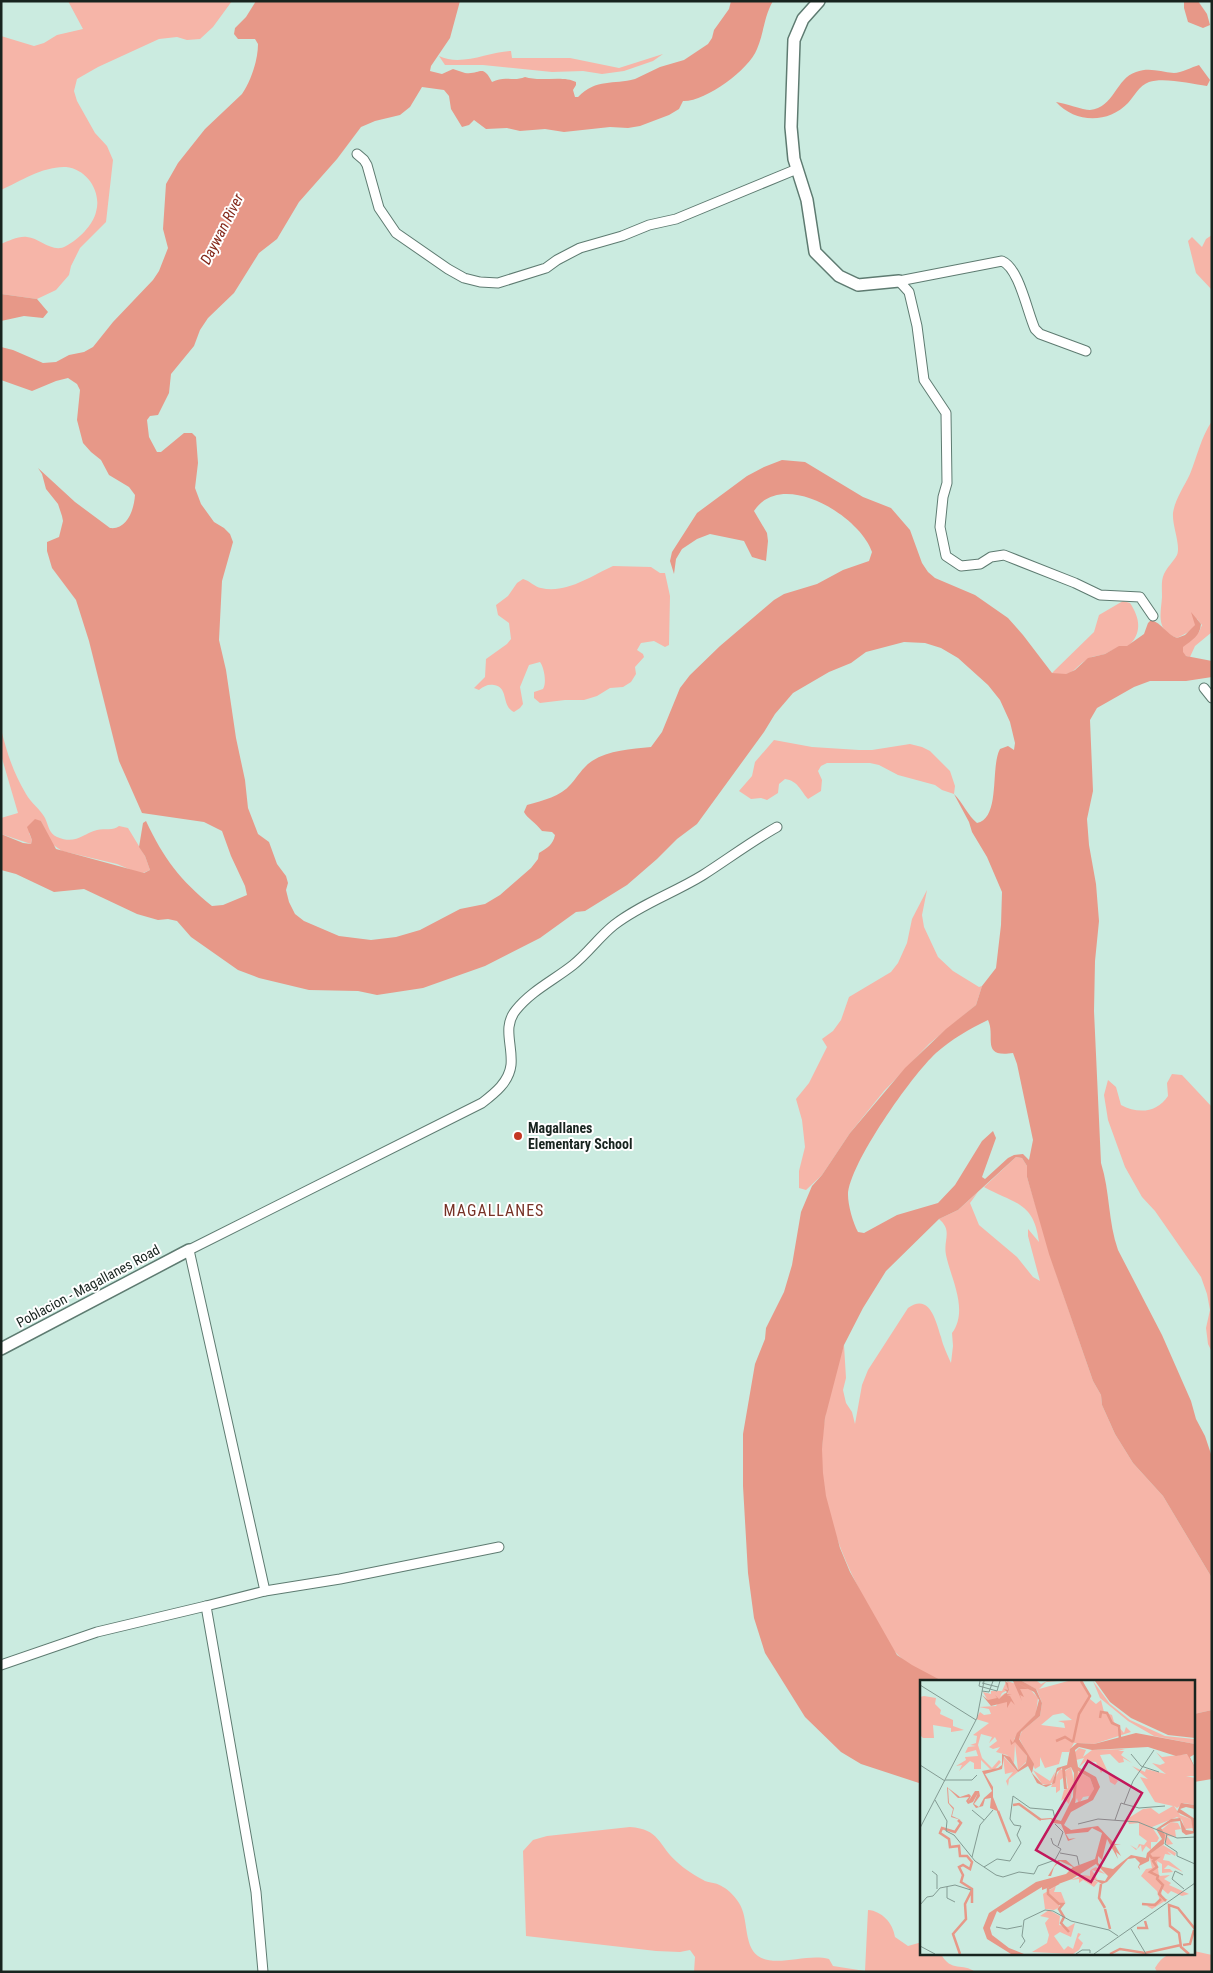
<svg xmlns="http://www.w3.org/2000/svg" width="1213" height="1973" viewBox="0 0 1213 1973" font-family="'Roboto Condensed',sans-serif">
<rect width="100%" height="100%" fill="#cbebe0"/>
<g fill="#f6b5a8">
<path d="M68,1H232L213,27L200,39L187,40L177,37L159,39L98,67L77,79L74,91L77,101L95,133L107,146L113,160L106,222L80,248L71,266L69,275L56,290L37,299L1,294V244C9,241 18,236 27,237C40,238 53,254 66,246C78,240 93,225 96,212C102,192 87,169 66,167C43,166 21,181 1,190V36L34,46L44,43L57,35L83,29Z"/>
<path d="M511,51L512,58H570L619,68L663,54L653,61L624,71L602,74L583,71L552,72L483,65H445L439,56C461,67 488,52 511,51Z"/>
<path d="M1212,235V290L1196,273L1188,241L1192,237L1202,247L1206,239Z"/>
<path d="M1212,421V632L1195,646L1190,657L1183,655L1180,644L1199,632L1202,625L1197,619C1196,630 1186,633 1177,638C1155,630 1161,614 1162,597C1162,589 1161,580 1164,574C1167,567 1174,561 1177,555C1181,545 1172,526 1173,513C1175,499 1184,487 1190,474C1197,457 1201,437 1212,421Z"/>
<path d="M613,566L651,567L660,573H665L670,596L669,645L665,647L654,641L641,643L637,650L643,654L644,657L635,667L636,674L631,682L623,687L610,688L597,696L584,700H565L540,703L534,698V692L543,689C547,683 544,667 540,662L529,665L520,687L523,704L520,708L514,712C501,706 509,687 494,685C488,684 484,686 479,690L474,688L485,677L486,659L507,644L511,639L509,623L498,615L496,605L508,596L517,583L523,579C530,581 535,587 541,588C566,594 591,576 613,566Z"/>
<path d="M1123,601L1130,603C1140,618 1143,634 1127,647C1117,646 1114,650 1105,654C1100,656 1095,655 1090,658C1074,665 1075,679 1052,673L1094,632L1099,615Z"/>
<path d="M1,729C7,753 13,772 26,794C31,803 40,809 45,818C48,824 49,834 57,837C76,845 82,834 97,830C105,828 113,831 119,826L128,828L145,856L150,870L143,873L136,872L117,864L62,851L52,844L41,821L29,833L32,840L31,844L1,834V818L18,813L1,755Z"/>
<path d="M774,740L812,747L859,750H872L910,744L922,747L930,751L950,771L955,786L954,794L942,790L935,785L898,775L879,765L870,763H827L821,766L818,771L822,780L821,791L808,799C800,790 798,781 785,779L779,784L778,793L767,800L761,798L751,799L739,791L752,776L755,762Z"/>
<path d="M927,890L922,915L924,927L938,957L953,971L979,987L982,986L976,1005L929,1044L884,1091L850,1133L822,1175L806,1190L799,1188V1171L805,1147L802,1120L796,1099L809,1083L827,1047L822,1039L833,1031L841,1020L849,997L891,972L898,963L907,943L912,919Z"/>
<path d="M1172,1074L1182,1075L1212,1107V1352L1208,1344L1206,1328L1210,1310L1207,1294L1201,1277L1155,1211L1142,1197L1125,1167L1108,1120L1104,1095L1108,1080L1116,1087L1121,1105C1138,1114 1157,1113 1168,1096L1167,1083Z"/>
<path d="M1016,1157L1022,1158L1027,1166V1177L1057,1276L1093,1381L1101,1395L1102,1405L1115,1434L1133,1463L1163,1496L1212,1578V1710L1194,1714V1682H944C928,1675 910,1667 898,1655C888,1646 882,1631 876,1620C846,1568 819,1509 822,1448C823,1413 833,1377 844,1345L846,1378L843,1390L846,1403L852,1412L855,1424L862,1385L868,1370L908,1308C930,1292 936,1322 941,1337C943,1346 948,1356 951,1363L953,1346L952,1333C969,1310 951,1279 946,1255C943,1239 953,1231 939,1219L958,1210L978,1192L970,1203L979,1225L1017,1257L1033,1277L1040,1281L1028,1236V1229L1039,1242C1034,1202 1015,1204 984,1187Z"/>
<path d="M630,1827C660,1829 658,1845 677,1862C684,1869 696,1876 705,1881C711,1883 718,1883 723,1887C729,1890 736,1898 739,1903C749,1918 743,1945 758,1956C776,1968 806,1953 829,1959L833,1966L865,1971L868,1910C882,1911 893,1923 895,1937L908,1946L922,1942V1954H941C951,1973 963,1962 975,1972H694L695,1957L690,1950L680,1952L656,1951L526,1936L523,1851L533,1840L547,1836Z"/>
<path d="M1194,1951L1212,1955V1972H1157L1155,1968C1166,1950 1175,1954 1194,1954Z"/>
</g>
<g fill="#e79888" fill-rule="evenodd">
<path d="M256,1H460L450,38L431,66L430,71L442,74L453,69C457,70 461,72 465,73C481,75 482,63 492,82C505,75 513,82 525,77C540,82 564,75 576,82V85L573,90L575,97H578C597,78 613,85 635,79L660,67L684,60L708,44L712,38L714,30L729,9L731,1H773C764,16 764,33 757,49C749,70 705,102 683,101L679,109L669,115L640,126L628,128L610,127L564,132L545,129L520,131L507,128L486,129L474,120L469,125L462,127L451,109L449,96L444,90L422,87L410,107L400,115L375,121L361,127L337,159L299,202L277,239L259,253L234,293L208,318L200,330L194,346L171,374L169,393L158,415L150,416L147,420L149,437L157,452H161L184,433H192L196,437L198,463L195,488L201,504L214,522L224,528L230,534L233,542L222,581L219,640L226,670L236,738L245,780L248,808L258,834L269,842L277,864L286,876L288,883L286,890L289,902L295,914L304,921L339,936L371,940L396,937L420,930L460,909L485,904L500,895L531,868L538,859L539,853C547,848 553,845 555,835L552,832L542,831C536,823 527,818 524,812L527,805C544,800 560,797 571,784C578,776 583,767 592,761C609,750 631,749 651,747L662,732L680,688L690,675L720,646L774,600L784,594L817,584L843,570L869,561L872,552C860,516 782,468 754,511L767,533L768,541L766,561L752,557L744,541L710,534L697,539L682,549L676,559L674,574L670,561L672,552L697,513L747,476L764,467L782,460L805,462L863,497L891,508L910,530L922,563L928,572L935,578L975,595L1008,618L1023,635L1052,673L1066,674L1075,670L1088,658L1105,654L1119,646H1127L1144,634L1148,623L1151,620C1162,623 1166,634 1177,638L1185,635L1195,625L1191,612L1201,624C1200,636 1192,640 1183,647V652L1186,656L1212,661V677L1186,681H1150L1134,687L1097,708L1090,720L1093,791L1087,819L1089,845L1096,884L1099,921L1095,961L1094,1011L1101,1163C1110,1191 1108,1222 1118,1250L1162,1335L1191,1401L1196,1419L1205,1436L1212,1457V1578L1163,1496L1133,1463L1115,1434L1102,1405L1101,1395L1093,1381L1049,1254L1027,1177V1166L1022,1158L1016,1157L958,1210L939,1219L886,1271L863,1308L844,1345L825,1418L822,1449L823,1473L826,1496L840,1548L850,1572L897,1655L912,1665L944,1682H922V1784L861,1764L841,1752L805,1717L765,1653L754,1618L748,1573L743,1486V1434L755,1364L765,1339L766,1328L784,1292L792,1265L801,1212L812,1186L822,1175L850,1133L905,1068L946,1029L976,1005L982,986L996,968L1001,925L1002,892L987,857L972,832L969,822L954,794C963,803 968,816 977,823C1001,818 990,767 1000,749L1008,746L1014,750L1015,743L1010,722L1000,700L988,685L958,658L941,648L925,643L904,642L866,652L851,663L829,672L793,693L775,714L764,732L697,824L677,839L657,859L627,885L585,911L576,912L540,938L485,966L423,988L377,995L358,991L309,990L259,978L238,970L191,937L177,921L168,919L158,920L137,914L84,889L54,892L16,874L1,870V834L23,843L31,844L32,840L27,827L35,819L41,821L56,849L144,873L150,870L145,856L139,847L143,823L146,821C164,859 180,880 212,906L223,905L247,895L245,886L231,856L222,831L204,822L142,813L119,761L89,641L76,600L52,568L47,551V542L59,537L63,521L62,516L58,504L46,489L42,474L38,468L75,502L110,528C127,530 134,510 135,495L129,487L109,475L101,460L91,452L83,443L77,420L80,390L77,384L68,378L56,381L32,391L1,380V347L13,350L43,363L56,362L69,355L84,352L93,347L113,322L153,280L159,271L168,248L163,229L166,184L178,163L205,129L242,94C251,81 258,60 258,44L255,39H238L234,34L235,28L246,17ZM988,1020C996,1037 980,1058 1013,1053L1017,1064L1033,1140L1029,1160L1023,1154L1014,1155L1008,1158L985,1179L982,1177L996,1138L993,1131L982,1141L955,1185L938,1203L897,1215L864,1233L858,1232C853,1223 848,1205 848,1195C849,1164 912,1075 936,1053C952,1039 969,1029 988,1020Z"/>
<path d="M1198,1L1207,14L1210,25L1203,28L1188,22L1184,8V1Z"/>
<path d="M1199,65L1210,80L1207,86C1192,84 1164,77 1149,82C1139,86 1135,95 1128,103C1108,124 1075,123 1056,102C1065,103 1083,110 1090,110C1114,108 1116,78 1136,72C1150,67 1160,72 1174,73C1181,73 1192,67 1199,65Z"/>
<path d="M1,294L37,299L48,312L43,318L24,316L1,321Z"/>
<path d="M1212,1710V1779L1194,1782V1714Z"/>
</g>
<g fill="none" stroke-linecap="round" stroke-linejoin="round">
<defs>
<g id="minor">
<path d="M357,154L364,160L367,165L379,208L396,233L448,269L464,278L480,282L498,283L546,268L557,260L580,248L622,236L649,225L676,219L797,169"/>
<path d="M899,281L909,292L917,326L924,380L946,413L947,483L943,497L940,527L946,556L961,566L980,564L991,557L1004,555L1075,583L1100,595L1140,597L1153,616"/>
<path d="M899,281L1002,261C1019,268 1027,311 1035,329L1040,334L1086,351"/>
<path d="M1204,688L1212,698"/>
<path d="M265,1591L340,1579L499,1547"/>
<path d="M1,1665L97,1632L206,1606"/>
<path d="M263,1972L256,1892L206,1606L265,1591L189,1250L482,1103C495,1093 509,1082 511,1065C513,1045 502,1027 516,1010C531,991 554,980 573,965C588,953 599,937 614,925C641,904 674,893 703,875C728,859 752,841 777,827"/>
</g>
<g id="tertiary">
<path d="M819,1L803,19L794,40L791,127L794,159L807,200L815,252L839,276L858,285L899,281"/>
<path d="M1,1349L189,1250"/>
</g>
</defs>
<use href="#minor" stroke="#5e7b71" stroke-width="11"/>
<use href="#tertiary" stroke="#5e7b71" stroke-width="14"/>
<use href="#minor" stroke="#fff" stroke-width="9"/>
<use href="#tertiary" stroke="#fff" stroke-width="11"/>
</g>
<circle fill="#c33722" stroke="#fff" stroke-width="2" cx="518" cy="1136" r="5"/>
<g text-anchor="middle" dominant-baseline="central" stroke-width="4" stroke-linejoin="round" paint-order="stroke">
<g font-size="14" font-weight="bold" fill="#18241f" stroke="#fff" text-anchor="start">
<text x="528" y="1128">Magallanes<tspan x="528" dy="16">Elementary School</tspan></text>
</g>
<g font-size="14" fill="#18241f" stroke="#fff">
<text transform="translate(88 1286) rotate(-28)">Poblacion - Magallanes Road</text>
</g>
<g font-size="15" font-style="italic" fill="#84281a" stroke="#fff">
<text transform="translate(222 229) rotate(-63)">Daywan River</text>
</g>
<g font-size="16" letter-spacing="1" fill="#773226" stroke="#fff">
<text x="494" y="1210">MAGALLANES</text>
</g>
</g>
<g transform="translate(920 1680)">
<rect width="275" height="275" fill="#cbebe0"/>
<path d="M87,1L109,8L118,18L116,34L94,59L107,76L106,82L98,90L95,64L94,83L87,75L76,72L80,67L73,69L69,67L77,61L75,57L69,63L72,57L61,54L58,65L62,78L72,88L79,80L81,82L75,89H70L61,80V89H54V83L50,81L39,91L42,85L36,86L46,80L45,77L58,76L56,70L45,73L48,67L56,66L50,65L56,63L57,56L53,55L69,43L56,39L60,32L64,35L71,34L69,29L59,27L76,26L79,22L68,21L63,12L71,14V11H82L86,2L88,10L82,13L80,17L85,13L89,19L87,15L89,10ZM102,1H117L121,4L127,1H137L126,2L119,9L148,1H161V4L163,1L170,19L176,24L181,20L184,32L192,35L194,42L204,53L206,47L211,52L174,64L154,63L149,72H142L139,84L125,88L120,77V86L115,89L99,58L102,51L120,36L122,23L117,10ZM143,33L152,40L138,41L144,43L145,48L121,45L133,35ZM173,1L190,24L210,40L245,56L274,59L275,64L234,56L208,41L180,18ZM4,16L16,18L15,24L21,30L20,34L33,40V46L44,50L31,52V48L13,45L14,58H3L0,55V17ZM159,68L166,70L163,77L172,70L205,69L198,71H204L201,75L212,83L203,78L204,82L199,83L190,74L180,75L187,90L198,101L195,105L190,102L188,93L183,90L181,93L176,82L166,81L159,87L164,78L156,80L153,74ZM236,72L242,77L268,74L275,88V96H266L275,98V125L264,123L257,128L254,126L260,135L271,139L273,148L265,149L262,140L257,137L232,147L239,158L237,162H231V170L226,166L222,172L221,165L216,170L210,165L217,169L219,164L224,165L227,161L219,155V143L209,144L207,139L223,129L231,128L239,134L253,126L235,122L220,97L228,99L212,86L225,92L226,89L246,94L232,83L240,85L245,83ZM83,76L98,92L89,99L88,106L86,101L93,92L85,94ZM151,87L154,102L149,124L144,119L141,121L144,110L148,108L146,96L140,100V110L136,113V107H131L140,89L145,91ZM113,90L130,101L135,92L133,102L129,105L122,104ZM157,91L170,98L174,109L172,115L168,119L169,116L163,117L160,122H158L157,118L155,123ZM251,142L258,143L261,149L255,150L256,157L247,156L253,164L247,165L240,151ZM243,165L256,173L255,176L247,171L251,175L245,174L243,180L249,181L263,192L248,185L244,189H250L253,192L242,193V184L237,181L239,196L250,195L244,199L251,203L249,205L269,214L262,216L251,211L248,214L241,208L242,219H248L232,229L227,226L240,221L237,211L221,196L226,189L232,188L229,174ZM176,187L185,194L172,190L177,199L173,200L178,202L174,207L163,200L159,203V199L151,200L163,195L170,196V191L172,189ZM136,206L134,212H141L145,222L143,226L138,224L140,227L134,230L125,229L123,214ZM129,230L140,236L139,245L148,247L155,243L151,257L140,252L134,256L144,270L148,266L153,269L158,253L161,254L158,258L163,263L159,270L153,274L112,272L127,263L129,255L125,243L129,238L120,236Z" fill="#f6b5a8" fill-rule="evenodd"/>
<path d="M85,1L88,3L89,10L87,14H92L87,15L90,16L95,25L91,21L87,28V22L71,26L62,15L68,20L77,18L75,15L79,19L87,12L84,9L88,10ZM93,1H102L116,9L122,23L120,36L101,52L99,59L114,84L112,93L123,105L132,104L137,88L147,85L150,69L157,63L174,64L216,53L275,64V74L270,77L275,88L267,74L256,76L228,67L172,70L159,67L155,70L158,87L176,97L180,107L173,120L151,132L144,145L151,150L178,146L195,164L201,165H195L201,176L196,172L198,179L187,159L182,180L178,176V183L183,187L193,189L211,175L226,178L227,173L242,159L236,149L251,139L260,138L266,150L273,151L271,139L257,132L261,123L275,125V129L266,127L260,129L275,139V153L266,155L262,152L260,141L251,142L241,148L245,155L244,164L230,174L229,181L219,186L220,190L218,187L220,183L215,178L208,179L187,202L182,204L173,199L185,201L188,196L176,184L152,199L122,210V207L80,233L77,231L70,248L72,255L89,268L104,274H91L67,259L63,248L69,233L116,202L146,194L153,187L140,181L134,187L131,196H128L138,180H146L154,187L175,179L182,153L172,148L168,152L146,154L149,159L156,158L148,161L141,144L133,143L131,139L122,140L117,139L131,138L141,141L153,117L154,93L151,87L145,90L147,109H144L142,88L137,92L135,103L126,107L117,103L108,86L98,92L84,76L82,89L65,94L73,107V117L83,142L77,131L70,128L71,118L65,119L63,126L56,128L53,124L58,113L53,122L48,124L46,121L49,117L38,118L28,108L29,123L34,128L32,136L41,140L31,137L33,129L28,123L27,107L40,117L49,114L51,116L48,122L55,111H59L60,116L54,124L59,127L64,118L72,111L62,91L78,88L82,85V74L90,77L98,90L106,83L107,76L95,62L91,65L90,59L93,63L97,53L115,35L119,20L114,12L97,3L108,9H100L104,17L100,15L102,21ZM158,91L170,98L174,109L168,119L155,123ZM175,1H275V58L248,55L211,38L190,22Z" fill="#e79888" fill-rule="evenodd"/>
<path fill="none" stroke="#e79888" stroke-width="2.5" d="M180,38L181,32L187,33L192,43L199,46L200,59M136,61L145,57L153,62M153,62L159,34L170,16L161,1M93,125L99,124L121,140M78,131L90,162M38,140L41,143L35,152L22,148L20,153L29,159L30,167L39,166L40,176H47L52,182L50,189L43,185L39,187L43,195L41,202L52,209V223M228,173L232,178H237L233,181L237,187L230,192L238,196L237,199L243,205L239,214L246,221M139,203L128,209V214L139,224H143L139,229L144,237L141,243L149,252M181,204L179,218L185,228M222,224L235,225L241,219M185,229L190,249M217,248H227L225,241M263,265L270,264L274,250M40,274L33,254L46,239L45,224L52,210M190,274L200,269L225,273L261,265M269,274L261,267L259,253L250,246L249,225L258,228L275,249"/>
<path fill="none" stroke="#839b93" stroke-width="1" d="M60,1L59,6L77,11L80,1M62,3L78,7M0,5L56,40M62,11L69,12L73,1M211,74L221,86L239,92M0,85L25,101M25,100H52L57,95M15,120L27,141L26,151L34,155L55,181L76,195L83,197L99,192L114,194L118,186L135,180L141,169L133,164L131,158M204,124L219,128L245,126M52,130L64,140M195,140L201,123L204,124L213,101L234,70M135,144L143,152L138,166M158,144L178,139L218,142L257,158L275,157M0,148L57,38L64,1M247,154L245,164L257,172V176L275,184M140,173L157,176L159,185M52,177L60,145L73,130M64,187L77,179L90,181L101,163L97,155L101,146L94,145L90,139L93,116L110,128L133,130L135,139M12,191L17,195V209M263,195L255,191L252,199L264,209M27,207V218L35,222M0,225L7,217L13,216L20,208L35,205L51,210M76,247L87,249L102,246M211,249L226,274M0,266L15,274M100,268L105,261L102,256L104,240L125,230L133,231L151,241L189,250L198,256M156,274L162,270H170V273M174,274L275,203"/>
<path fill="#c2185b" fill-opacity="0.15" stroke="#c2185b" stroke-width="2.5" d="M168,81L222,113L171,202L116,170Z"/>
<rect width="275" height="275" fill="none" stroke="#18241f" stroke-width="2.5"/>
</g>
<rect width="1213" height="1973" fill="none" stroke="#18241f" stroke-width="5"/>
</svg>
